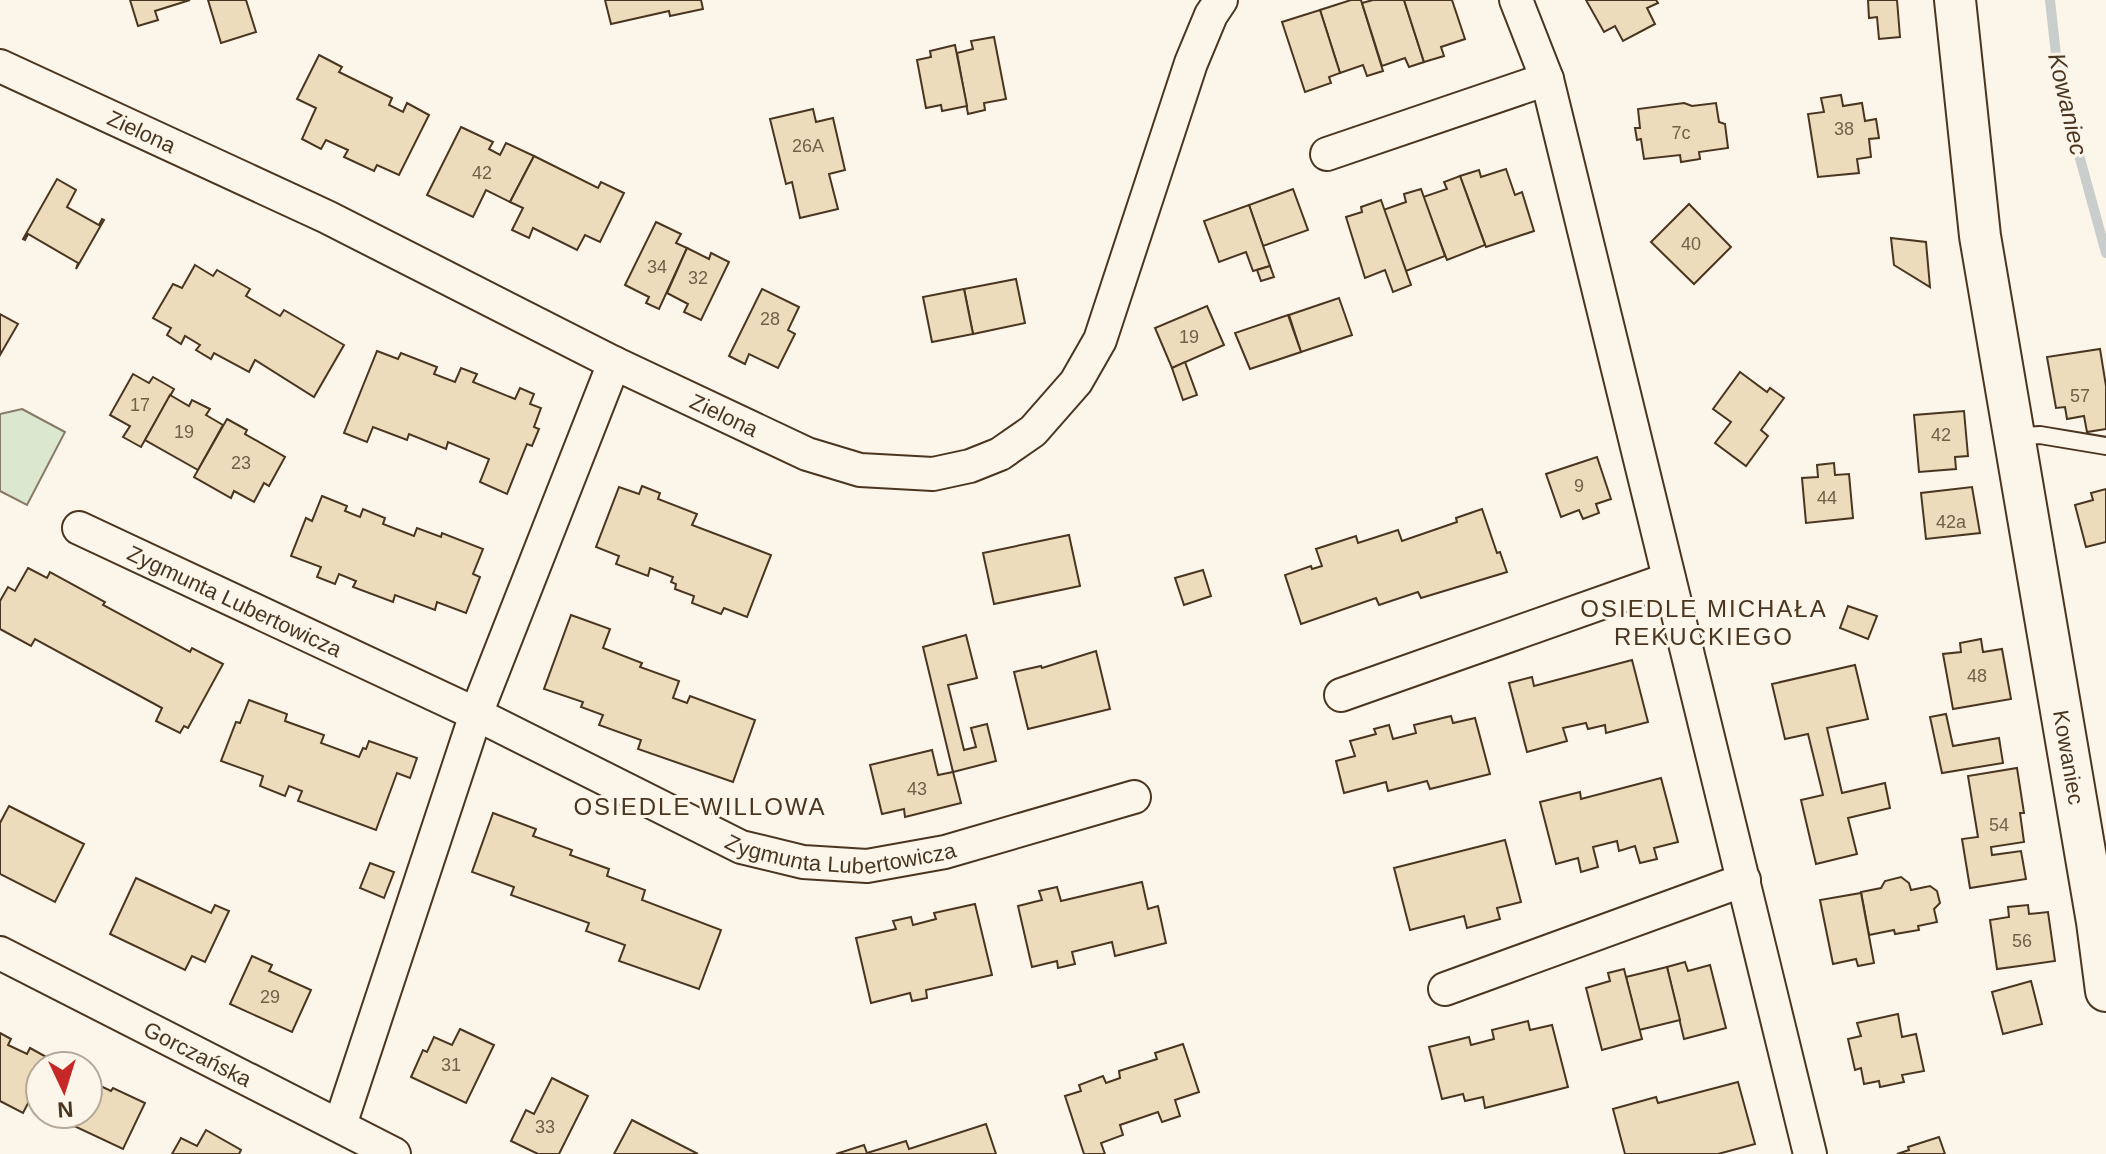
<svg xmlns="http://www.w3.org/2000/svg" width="2106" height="1154" viewBox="0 0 2106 1154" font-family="Helvetica,sans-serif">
<rect width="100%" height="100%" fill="#fbf6e9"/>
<path fill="#dce7d0" stroke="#887966" stroke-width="2" d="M22,409L65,432L27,505L0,491V414Z"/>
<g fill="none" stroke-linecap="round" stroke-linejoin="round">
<path stroke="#c9cecd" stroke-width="10" d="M2050,0L2059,82L2106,253"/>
</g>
<g fill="#ecdcbc" stroke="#4a3520" stroke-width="2">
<path d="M130,0H190L155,11L158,20L138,26Z"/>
<path d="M208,0H246L256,32L221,43Z"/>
<path d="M605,0H701L703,9L670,16L669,11L611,24Z"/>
<path d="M1351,0H1361L1383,71L1367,76L1363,65L1340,73L1320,10Z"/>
<path d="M1373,0H1404L1424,62L1409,67L1405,58L1382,66L1362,3Z"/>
<path d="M1404,0H1452L1465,39L1441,47L1444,56L1424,62Z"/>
<path d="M1586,0H1656L1658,3L1647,8L1655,24L1623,41L1615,26L1604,32Z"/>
<path d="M1868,0H1897L1900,37L1879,39L1877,17L1869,18Z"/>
<path d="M1320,10L1340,73L1329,77L1331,83L1305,92L1282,22Z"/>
<path d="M994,37L1006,99L984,103L985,110L968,114L957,53L973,49L971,41Z"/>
<path d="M955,45L967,106L942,111L941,105L926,108L917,60L931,57L930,51Z"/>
<path d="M319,55L342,67L339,72L392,98L389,105L403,112L407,103L429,115L399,175L377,165L374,171L344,157L348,150L326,140L321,149L302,139L316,108L297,99Z"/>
<path d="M1841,95L1843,106L1862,103L1865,121L1876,119L1879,138L1869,139L1871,157L1857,159L1859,173L1818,177L1808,114L1824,112L1821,98Z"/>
<path d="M1684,103L1692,106L1716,103L1719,122L1725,124L1728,148L1699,152L1700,159L1681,162L1680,155L1644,159L1641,139L1637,140L1635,128H1640L1638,109Z"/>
<path d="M813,109L816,122L833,118L845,170L829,174L838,209L800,218L792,182L786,184L770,119Z"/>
<path d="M461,127L493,142L489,149L500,155L506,143L534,156L510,202L486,190L473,217L427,195Z"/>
<path d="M534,156L598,188L601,182L624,193L600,242L585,235L577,250L533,228L529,238L512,230L523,208L510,202Z"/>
<path d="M1506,169L1515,195L1522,192L1534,231L1486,247L1460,176L1479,170L1481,177Z"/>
<path d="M1460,176L1485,245L1447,260L1423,197L1447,189L1444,182Z"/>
<path d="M57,179L76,190L67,207L99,225L102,219L104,220L76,269L78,263L28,234L25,240L23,239Z"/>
<path d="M1293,189L1308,230L1263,246L1249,205Z"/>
<path d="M1421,189L1445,256L1406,271L1383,210L1406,202L1404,194Z"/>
<path d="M1381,200L1411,285L1393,292L1385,270L1365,278L1346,217L1362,212L1361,207Z"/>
<path d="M1689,204L1731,247L1694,284L1651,242Z"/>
<path d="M1249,205L1270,266L1253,271L1246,252L1219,262L1204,221Z"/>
<path d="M656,222L681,234L676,243L687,248L659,309L646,303L649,297L625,285Z"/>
<path d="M1891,238L1926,242L1930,287L1894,265Z"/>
<path d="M687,248L709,259L711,253L729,262L701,320L684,312L688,304L667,293Z"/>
<path d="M195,265L213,276L217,270L250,289L246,296L280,316L284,310L344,345L314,397L255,360L249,372L214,353L211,359L196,350L200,345L185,336L181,344L167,335L171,328L153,318L173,284L182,288Z"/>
<path d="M1270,266L1274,277L1261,281L1257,270Z"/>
<path d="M1016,279L1025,323L973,334L964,289Z"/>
<path d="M762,289L799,307L788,330L795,334L778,368L749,354L745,364L729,356Z"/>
<path d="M964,289L973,334L932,342L923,297Z"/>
<path d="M1339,298L1352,335L1301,352L1289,315Z"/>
<path d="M1207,306L1224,345L1172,368L1155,328Z"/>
<path d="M0,314L18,324L0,355Z"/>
<path d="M1288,315L1301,352L1250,369L1235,333Z"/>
<path d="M2100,349L2106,386V429L2087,432L2084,416L2067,419L2065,407L2056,408L2047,357Z"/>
<path d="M377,351L398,359L401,353L437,367L434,374L455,382L461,368L477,374L473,382L515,399L520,388L534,394L530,404L541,408L534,427L539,429L532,446L527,444L507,494L480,482L489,459L448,442L446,449L409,434L407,440L373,427L367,442L344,433Z"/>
<path d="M1185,362L1197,395L1183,400L1172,368Z"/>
<path d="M1740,372L1767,392L1770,388L1784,398L1761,430L1768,436L1746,466L1715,443L1731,422L1713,409Z"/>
<path d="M133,374L149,383L153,377L174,389L141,447L123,437L130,426L110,415Z"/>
<path d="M170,395L189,406L192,400L210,409L206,415L223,425L198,470L145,440Z"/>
<path d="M1964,411L1968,456L1955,457L1956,469L1919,472L1914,415Z"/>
<path d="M227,419L247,430L245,434L285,457L269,486L264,483L254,502L234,491L231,498L194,477Z"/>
<path d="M1597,457L1611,499L1596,504L1599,513L1583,519L1579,510L1561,517L1546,474Z"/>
<path d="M1834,463L1835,475L1849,474L1853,518L1806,523L1802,478L1818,477L1817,465Z"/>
<path d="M642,486L660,493L658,499L697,514L692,525L771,555L747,617L724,608L721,614L692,603L694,596L675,589L676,584L671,582L673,577L650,568L648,576L616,564L619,556L596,547L619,487L639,494Z"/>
<path d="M1972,487L1980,533L1926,539L1921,493Z"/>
<path d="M2106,489V542L2086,547L2075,505L2093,500L2091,493Z"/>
<path d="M322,496L347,506L345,511L360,517L363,509L385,518L383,524L414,536L417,528L441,537L442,533L483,549L473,574L480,577L466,613L437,602L435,610L395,595L393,602L353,587L356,581L339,574L335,584L317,577L321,567L291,556L306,518L312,521Z"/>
<path d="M1482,509L1497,553L1500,552L1507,572L1421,598L1418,592L1379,605L1376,598L1301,624L1285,575L1311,566L1312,569L1322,566L1316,549L1356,536L1358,543L1398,530L1402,541L1457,522L1456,518Z"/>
<path d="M1069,535L1080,586L994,604L983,553Z"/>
<path d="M28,568L47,578L50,572L105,602L103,605L190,652L192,648L223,664L188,728L184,726L180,733L156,721L162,708L35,639L31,646L0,629V601L8,587L15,591Z"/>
<path d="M1203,570L1211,596L1184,605L1175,578Z"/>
<path d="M1848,606L1877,616L1868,639L1840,628Z"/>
<path d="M571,615L610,629L603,648L642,663L640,667L679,681L673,698L687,703L690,696L755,720L733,782L638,749L641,740L599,725L603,715L581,707L583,702L544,689Z"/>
<path d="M966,635L977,678L948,685L964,750L976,747L971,728L987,724L996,761L953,772L923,647Z"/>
<path d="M1981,639L1983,652L2002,649L2011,699L1953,709L1943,654L1961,652L1960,643Z"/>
<path d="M1096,651L1110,709L1028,729L1014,672L1041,666L1042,668Z"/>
<path d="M1632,660L1648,722L1606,733L1605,725L1588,729L1586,723L1563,728L1567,741L1527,752L1509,683L1532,677L1534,686Z"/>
<path d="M1855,665L1868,719L1827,728L1842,793L1885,783L1890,808L1848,818L1857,854L1816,864L1801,800L1823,795L1808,734L1785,739L1772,684Z"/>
<path d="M249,700L287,714L285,721L324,735L321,743L359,757L363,748L366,749L369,741L417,758L410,778L397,773L376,830L298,801L302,791L289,786L285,796L260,786L263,776L221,761L236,722L240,723Z"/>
<path d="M1946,714L1953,746L1999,738L2003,763L1942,773L1930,717Z"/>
<path d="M1451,716L1453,723L1475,718L1490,774L1430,789L1427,781L1388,791L1386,782L1344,793L1336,761L1355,756L1350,741L1376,734L1374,729L1389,725L1393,739L1416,733L1414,725Z"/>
<path d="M932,750L938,775L953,772L961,803L905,817L904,809L882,814L870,765Z"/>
<path d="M2017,768L2024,813H2020L2024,842L1991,847L1992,855L2021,851L2026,879L1970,888L1962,839L1978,837L1968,776Z"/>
<path d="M1661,778L1678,842L1654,848L1657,859L1640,863L1635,846L1619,851L1617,841L1593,847L1598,867L1581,872L1578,858L1556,864L1540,802L1580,792L1581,799Z"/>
<path d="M9,806L84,844L55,902L0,874V823Z"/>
<path d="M493,813L536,829L533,836L572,850L570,855L609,869L607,876L645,890L642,900L721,930L699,989L619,961L625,945L586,931L589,923L511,895L514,887L472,872Z"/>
<path d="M1505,840L1521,902L1497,908L1500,919L1467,928L1464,916L1410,930L1394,868Z"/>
<path d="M370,863L394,872L384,898L360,888Z"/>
<path d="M1901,877L1909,883L1911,890L1930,886L1937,891L1940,903L1934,909L1937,922L1918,926L1919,930L1895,934L1894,930L1869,935L1861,892L1881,888L1885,881Z"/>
<path d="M136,878L211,913L215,905L229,911L205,962L192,956L185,970L110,934Z"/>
<path d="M1142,882L1148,909L1158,906L1166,943L1115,956L1112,942L1072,952L1075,964L1058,968L1057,961L1032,967L1018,906L1042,900L1039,891L1057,887L1061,901Z"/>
<path d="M1861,893L1874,963L1858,966L1856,959L1833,964L1820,900Z"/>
<path d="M975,904L992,975L926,990L927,998L912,1001L910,993L871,1003L856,938L896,929L893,921L911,917L913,925L936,919L934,913Z"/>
<path d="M2028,905L2029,914L2048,912L2055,961L1997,969L1990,920L2009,917L2008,907Z"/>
<path d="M252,956L272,965L269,971L311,990L292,1032L230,1004Z"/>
<path d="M1685,962L1688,971L1710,965L1726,1028L1684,1039L1667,967Z"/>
<path d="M1667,967L1680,1020L1639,1030L1626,977Z"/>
<path d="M1624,969L1642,1039L1602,1050L1586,988L1610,981L1608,973Z"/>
<path d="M2031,981L2042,1024L2003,1034L1992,992Z"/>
<path d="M1898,1014L1902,1037L1916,1034L1924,1071L1902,1075L1904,1082L1880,1087L1879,1081L1864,1084L1861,1068L1855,1070L1848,1039L1861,1036L1857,1023Z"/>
<path d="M1528,1021L1530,1030L1552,1025L1568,1087L1485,1108L1483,1097L1465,1101L1463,1094L1442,1099L1429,1047L1469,1037L1471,1045L1494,1039L1492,1030Z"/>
<path d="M460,1029L494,1045L466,1103L411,1077L423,1050L427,1052L434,1037L452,1045Z"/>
<path d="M0,1033L11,1039L8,1045L27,1054L30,1048L50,1059L47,1066H40V1080L23,1113L0,1101Z"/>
<path d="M1183,1044L1199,1092L1175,1100L1180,1116L1162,1122L1158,1112L1120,1125L1123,1135L1101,1143L1105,1154H1084L1065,1096L1081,1091L1079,1085L1103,1076L1106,1083L1120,1078L1119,1071L1157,1059L1155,1053Z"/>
<path d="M552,1078L588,1096L559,1154H538L511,1141L526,1110L534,1114Z"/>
<path d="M92,1082L111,1091L113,1088L145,1103L123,1149L72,1125L77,1114H88V1090Z"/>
<path d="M1738,1082L1755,1144L1718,1154H1625L1613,1109L1656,1097L1658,1103Z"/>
<path d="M632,1120L698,1154H614Z"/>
<path d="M986,1124L996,1154H836L864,1145L867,1153L906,1141L909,1149Z"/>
<path d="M206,1130L241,1150L239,1154H172L181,1138L197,1146Z"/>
<path d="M1939,1137L1945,1154H1897L1909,1150L1908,1147Z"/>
</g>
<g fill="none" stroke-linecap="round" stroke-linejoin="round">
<defs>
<path id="service" d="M2013,437L2040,435L2106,446"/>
<g id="minor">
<path d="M1516,0L1547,79L1810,1154"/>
<path id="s1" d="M0,66L327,217L614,363L807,454L860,470L933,474L970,466L1000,454L1033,431L1076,382L1100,340L1191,63L1211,15L1221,0"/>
<path d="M1327,154L1547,79"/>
<path id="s2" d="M79,528L476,714L741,847L803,862L867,866L945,852L1134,797"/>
<path d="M1341,695L1669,579"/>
<path id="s3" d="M0,953L394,1154"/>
<path d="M1445,989L1744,880"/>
<path d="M340,1125L476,714L614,363"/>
</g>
<g id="tertiary">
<path id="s4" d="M1955,0L1980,236L2097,922L2106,991"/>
</g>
</defs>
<use href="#service" stroke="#4a3520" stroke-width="20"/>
<use href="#minor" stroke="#4a3520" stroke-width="36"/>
<use href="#tertiary" stroke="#4a3520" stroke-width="44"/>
<use href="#service" stroke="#fbf6e9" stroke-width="16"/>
<use href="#minor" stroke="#fbf6e9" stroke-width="32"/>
<use href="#tertiary" stroke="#fbf6e9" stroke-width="40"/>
</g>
<g text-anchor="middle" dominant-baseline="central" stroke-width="6" stroke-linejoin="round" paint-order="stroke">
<g font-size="18" fill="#725f47">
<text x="1844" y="129">38</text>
<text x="1681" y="133">7c</text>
<text x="808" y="146">26A</text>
<text x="482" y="173">42</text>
<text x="1691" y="244">40</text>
<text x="657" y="267">34</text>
<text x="698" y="278">32</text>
<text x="770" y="319">28</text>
<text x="1189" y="337">19</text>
<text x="2080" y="396">57</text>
<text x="140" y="405">17</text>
<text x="184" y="432">19</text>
<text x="1941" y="435">42</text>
<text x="241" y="463">23</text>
<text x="1579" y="486">9</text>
<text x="1827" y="498">44</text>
<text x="1951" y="522">42a</text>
<text x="1977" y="676">48</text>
<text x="917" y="789">43</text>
<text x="1999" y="825">54</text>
<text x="2022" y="941">56</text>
<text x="270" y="997">29</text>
<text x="451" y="1065">31</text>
<text x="545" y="1127">33</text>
</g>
<g font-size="22" fill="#4a3520" stroke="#fbf6e9">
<text stroke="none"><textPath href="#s1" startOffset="156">Zielona</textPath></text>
<text stroke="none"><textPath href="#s1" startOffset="804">Zielona</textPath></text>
<text stroke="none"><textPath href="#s2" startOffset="172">Zygmunta Lubertowicza</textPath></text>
<text stroke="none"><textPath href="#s4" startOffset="766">Kowaniec</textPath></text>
<text stroke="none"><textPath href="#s2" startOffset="836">Zygmunta Lubertowicza</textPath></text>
<text stroke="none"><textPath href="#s3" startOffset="222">Gorczańska</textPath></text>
</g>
<g font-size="24" font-style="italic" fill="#4a3520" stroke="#fbf6e9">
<text transform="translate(2068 104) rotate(77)">Kowaniec</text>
</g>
<g font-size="24" letter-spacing="2" fill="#4a3520" stroke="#fbf6e9">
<text x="1704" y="608">OSIEDLE MICHAŁA<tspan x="1704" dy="28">REKUCKIEGO</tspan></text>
<text x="700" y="806">OSIEDLE WILLOWA</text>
</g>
</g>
<g transform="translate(64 1090) rotate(176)"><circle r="38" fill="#fbf6e9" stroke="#b4a999" stroke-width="2"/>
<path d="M0-6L14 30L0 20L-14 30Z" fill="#c62828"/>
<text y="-12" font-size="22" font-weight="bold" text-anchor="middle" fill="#4a3520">N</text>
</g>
</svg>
